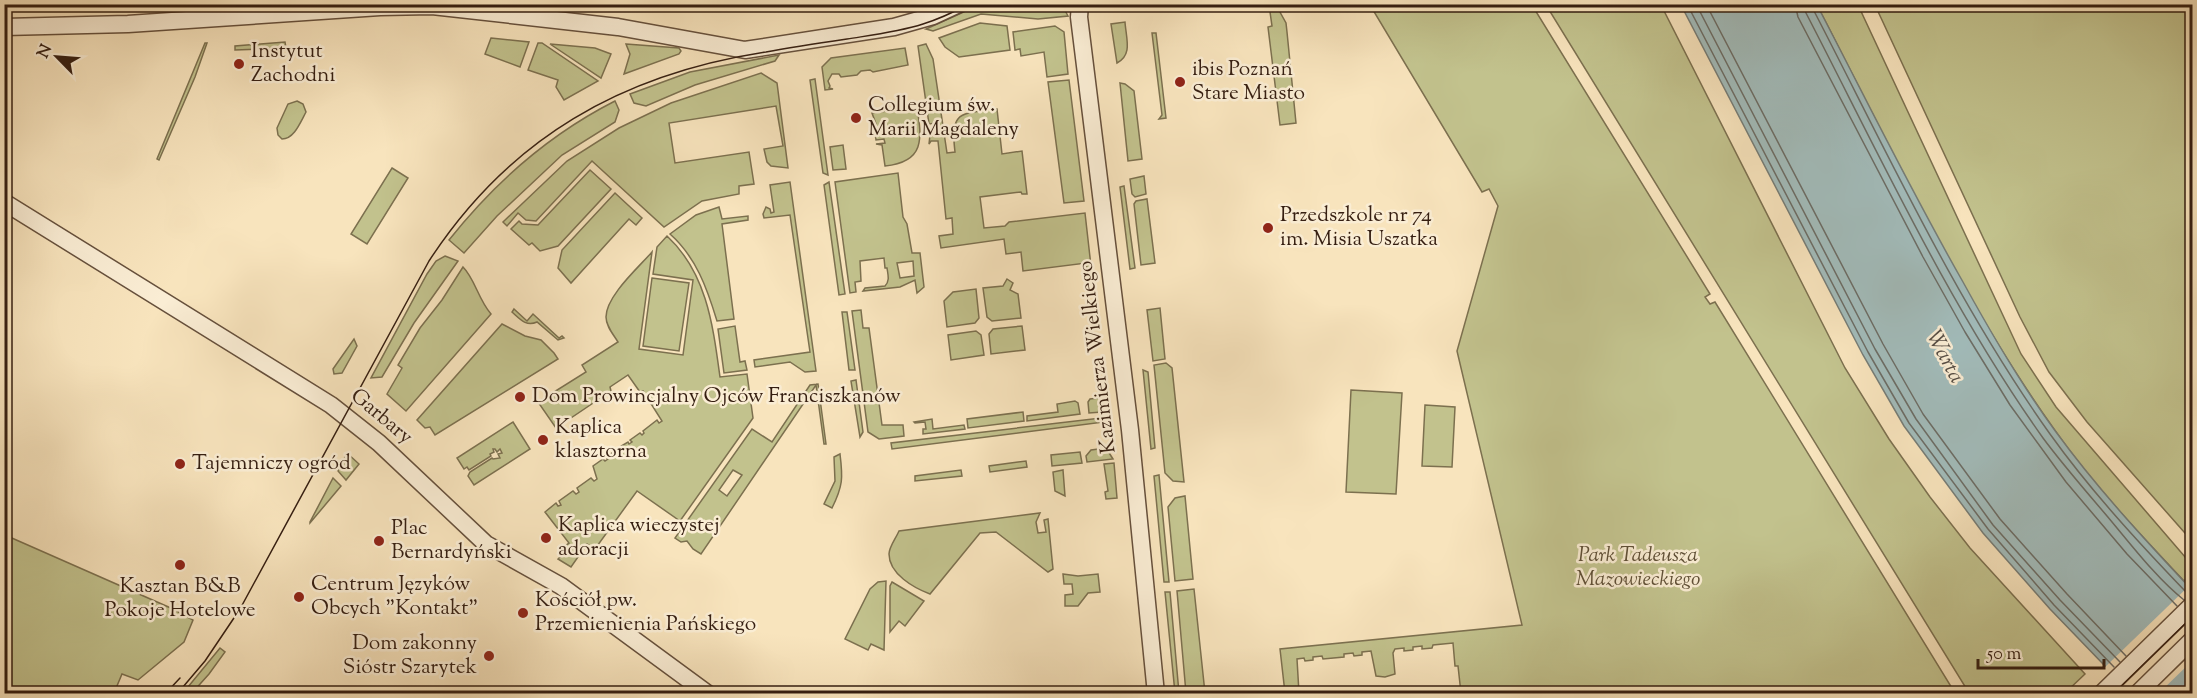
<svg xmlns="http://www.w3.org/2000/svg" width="2197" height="698" viewBox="0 0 2197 698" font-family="'Sorts Mill Goudy',serif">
<rect width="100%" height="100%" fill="#f8e4bd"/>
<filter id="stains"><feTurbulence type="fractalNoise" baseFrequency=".00333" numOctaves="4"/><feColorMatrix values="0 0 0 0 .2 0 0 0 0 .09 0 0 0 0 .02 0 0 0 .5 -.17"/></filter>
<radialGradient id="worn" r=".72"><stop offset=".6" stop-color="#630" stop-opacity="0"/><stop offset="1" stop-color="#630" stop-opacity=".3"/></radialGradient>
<g fill="#c2c28d" stroke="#7c704f" stroke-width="1.5" fill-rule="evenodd">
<path d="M979,5H1062L1068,16L1038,19L981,14L933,31L926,29Z"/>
<path d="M1269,5H1276L1286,23L1287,32L1296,123L1280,125L1268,27L1272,26Z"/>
<path d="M1370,5H1532L1710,294L1705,297L1710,304L1715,302L1955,693H1461L1458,666H1455L1453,643L1433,645L1432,648L1422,649V646L1413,647V650L1404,651V648L1395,649L1393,653L1395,674L1385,677L1376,676L1371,651L1362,652V655L1354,656L1353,653L1344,654V657L1323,659L1322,656L1313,657V660L1305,661L1304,658L1297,659L1299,693H1285L1280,649L1522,625L1457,351L1498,206L1489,189L1482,192Z"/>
<path d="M1546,5H1661L1845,368L1889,439L1930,497L1970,548L2085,674L2065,693H1969Z"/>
<path d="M1817,5H1858L2021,354L2056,407L2192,565V573L2184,581C2139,533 2092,484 2054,429C1960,297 1891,148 1817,5Z"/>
<path d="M1875,5H2192V541L2087,422L2049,372L2020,317Z"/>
<path d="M1125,22C1126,38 1133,55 1117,63L1111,24Z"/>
<path d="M980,23L1007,26L1010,50L959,57L945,47L939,38Z"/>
<path d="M1055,26L1064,32L1068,74L1047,77L1044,52L1021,56L1020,49L1015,50L1013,32Z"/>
<path d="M1152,33H1156L1166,118L1159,119L1162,115Z"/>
<path d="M491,38L529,42L520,67L485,54Z"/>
<path d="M285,42L286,48L235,50V46Z"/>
<path d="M205,43H207L195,77L159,160L157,159Z"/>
<path d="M538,43H542L598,81L564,100L556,87L558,80L528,70Z"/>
<path d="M550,44L595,48L611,54L601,78Z"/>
<path d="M626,44L679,48L681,51L679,54L624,74L630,54Z"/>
<path d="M926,44L933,59L947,153L955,152C950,110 960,114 997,109L1002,154L1022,151L1027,194H1022L1021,192L980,197L984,228L1005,226L1009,222L1085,213L1092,275L1088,276L1086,263L1023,271L1021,252L1006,254L1004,239L941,248L939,236L953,234L952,218L946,219L938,141H931L929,144L930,135L937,134L936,123L929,124L918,46Z"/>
<path d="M905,48L908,65L873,72L870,70L861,71L857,75L841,77L839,74H832L828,81L830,86L829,88L833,89L825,90L822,67L831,58Z"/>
<path d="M779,55L775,61L695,85L646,106L634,103L630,94L690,72Z"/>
<path d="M761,73L777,83L788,168L771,166L767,162L764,149L783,146L776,106L669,123L675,163L749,152L754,184L739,186V194L702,201L664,227L592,161L536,221L526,220L518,213L507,226L503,222L567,161L619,128L671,103Z"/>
<path d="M815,79L828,175L823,173L810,80Z"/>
<path d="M1069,80L1084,201L1064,203L1048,82Z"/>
<path d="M1120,83L1125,84L1134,91L1142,159L1128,161Z"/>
<path d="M297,101L303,104L306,112C300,123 294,139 282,139L278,135L277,128L288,104Z"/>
<path d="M615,101L619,110L615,122L562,155L497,216L464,253L449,240C495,182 548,135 615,101Z"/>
<path d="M917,107C922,139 925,162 885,166L882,145L876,144L885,143L884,139L876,140L874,127L876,124L872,113Z"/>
<path d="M843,145L846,169L833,170L830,147Z"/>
<path d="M392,168L408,178L367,244L351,234Z"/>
<path d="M590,170L611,189L558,246L540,251L532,243L529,245L511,229L519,221L522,224L538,225Z"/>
<path d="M898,173L903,217L907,224L912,253H920L924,287L917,293L915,280L900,287L863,291L865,288L885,286C890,281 888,275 887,268H885L884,258L860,261L861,281L855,282L856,292L850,293L835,182ZM913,261L914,276L900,278L897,263Z"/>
<path d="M1144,176L1146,194L1135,197L1132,194L1130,179Z"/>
<path d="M790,182L816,371L805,372L790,362L755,367L754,360L810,352L790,215L764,218L763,214L766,207L770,209L771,213L774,212L770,185Z"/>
<path d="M829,182L845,294L839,295L824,185Z"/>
<path d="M1124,186L1135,268L1130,269L1120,187Z"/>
<path d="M615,193L642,218L636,225L629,219L571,283L558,268L562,250Z"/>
<path d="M1147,199L1155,263L1141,265L1134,204L1136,201Z"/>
<path d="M719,207L722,219L748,216V220L722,224L734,319L717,321C707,288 696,257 670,234L696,215Z"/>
<path d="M667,236C707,273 713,326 720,377L747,374L753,418L680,521L637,491L595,549L587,544L571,567L558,559L564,553L561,549L569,543L545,512L556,503L558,506L561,505L559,501L573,491L576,494L579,492L577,488L591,478L594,481L597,479L593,466L603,459L605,461L608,459L606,457L616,450L618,452L620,450L618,448L628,442L629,444L632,442L630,440L640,433L642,435L644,433L643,431L657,420L659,423L662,421L643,391L640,392L628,375L610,387L611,391L556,428L538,402L586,372L582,365L618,342C613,334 606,326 606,317C606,296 639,267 652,252L639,349L683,355L693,280L653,274L657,247Z"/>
<path d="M445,256L458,261L414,323L382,377L371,378L427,274L436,261Z"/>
<path d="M463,267C475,279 478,299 491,314L406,411L387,394L402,368L398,365L420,328L442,300Z"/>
<path d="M652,278L689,283L679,351L643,346Z"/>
<path d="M1007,279L1013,283L1010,290L1018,294L1021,318L992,321L987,317L983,288L1003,286Z"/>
<path d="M976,289L979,318L975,323L947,327L944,301L953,292Z"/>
<path d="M1160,308L1165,359L1153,361L1147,310Z"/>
<path d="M514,309L527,321L533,314L559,338L562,336L564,338L558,340L537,322C526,327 520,319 512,312Z"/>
<path d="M861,310L863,328H869L882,425H903L904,436L879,439L868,432L852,311Z"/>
<path d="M842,312H847L855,370H849Z"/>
<path d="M502,324L525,336L541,340L554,353L558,359L435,435L430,427L425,428L417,420Z"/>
<path d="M735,326L740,362L745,361L747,370L724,373L718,329Z"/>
<path d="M1022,326L1025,350L991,354L989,334L993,329Z"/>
<path d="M976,331L981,335L984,355L951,360L948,335Z"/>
<path d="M354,339L357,346L342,373L334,374L333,369Z"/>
<path d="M1166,363L1172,368L1184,482L1173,481L1165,473L1154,365Z"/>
<path d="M1143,370L1148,372L1155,448L1151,449Z"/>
<path d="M856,380L863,432L860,437L851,381Z"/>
<path d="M818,384L826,444H824L816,385L701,554L693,549L687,541L681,542L675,538L752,429L772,442L810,385ZM733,470L742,475L727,496L719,490Z"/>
<path d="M1351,390L1402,393L1396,494L1346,492Z"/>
<path d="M1106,397L1107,403L1102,412L1089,413L1088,402L1090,399Z"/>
<path d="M1075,401L1078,403L1080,414L1027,421V416L1058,412L1057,404Z"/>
<path d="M1425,405L1455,407L1452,467L1422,466Z"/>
<path d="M1023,412L1024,421L968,428L967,419Z"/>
<path d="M1101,418L1104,422L892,449L891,443Z"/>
<path d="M932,419L933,429L964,425L965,429L923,434V429H926L925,422L915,423L914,422Z"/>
<path d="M513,422L530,449L474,485L468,476L470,472L492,458L493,459L500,458L498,454L502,453L500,449L497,452L495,449H493L494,452L490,454L491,456L469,470L467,467L464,469L457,458Z"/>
<path d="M1106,448L1113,459L1087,462L1086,456L1091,450Z"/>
<path d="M1080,452L1082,463L1052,466L1051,455Z"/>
<path d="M347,453L359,464L346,480L338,471Z"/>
<path d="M840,454C843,478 843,486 832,508L824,504L835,481L834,457Z"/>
<path d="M1026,461L1027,467L990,472L989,466Z"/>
<path d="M1114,463L1117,498L1106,499L1105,492L1108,491L1104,464Z"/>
<path d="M961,470L962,476L915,481V476Z"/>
<path d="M1063,470L1065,496L1055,491L1053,472Z"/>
<path d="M1159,475L1169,582H1164L1154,476Z"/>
<path d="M333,478L341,486L310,523V522Z"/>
<path d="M1185,496L1193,579L1175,581L1168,507L1175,498Z"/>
<path d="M1040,513L1036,522L1038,533L1046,532L1044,520L1048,519L1053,569L1048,572L996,532L980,533L930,594C914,588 889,574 889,554C889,547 896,538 899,531Z"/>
<path d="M5,535L173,609L193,620L184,642L138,680L122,674L114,693H5Z"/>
<path d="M1063,574L1078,576L1098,574L1100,592L1088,593L1078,606H1065V595L1073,594L1072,584H1064Z"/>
<path d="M886,581L884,650L871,644L868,650L845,639L870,589L878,582Z"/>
<path d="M892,582L924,601L905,626L899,621L890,632V586Z"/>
<path d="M1194,589L1205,693H1186L1177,591Z"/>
<path d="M1165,592H1170L1179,693H1175Z"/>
<path d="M220,648L225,652L209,674L192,693H183Z"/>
</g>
<path fill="#a2bcbb" stroke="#767d77" stroke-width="1.5" d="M1681,5H1817C1865,97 1911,191 1963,282C1991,333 2021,385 2056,432C2097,488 2145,540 2192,590V693H2131L2050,609L1983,533L1904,426L1863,355Z"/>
<path fill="#f8e4bd" d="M2191,584L2192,586V661L2158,694H2127L2103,669Z"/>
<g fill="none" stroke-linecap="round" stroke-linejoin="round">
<g stroke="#6c6d66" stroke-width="1.5">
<path d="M1687,4L1868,352L1909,423L1988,529L2054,605L2114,667"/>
<path d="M1696,4L1875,349L1916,419L1993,525L2060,600L2120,662"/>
<path d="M1706,4L1883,344L1923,414L2000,519L2067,594L2126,656"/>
<path d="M1795,4L1798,17L1923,257L1965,332L2010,405L2066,482L2127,554L2177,606"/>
<path d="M1804,4L1806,13C1880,156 1949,306 2043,438C2063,465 2085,490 2107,516C2129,542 2157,579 2184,600"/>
<path d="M1812,4L1813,9C1887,152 1956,302 2050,434C2090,490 2138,542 2186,592L2192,594"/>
</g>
<defs>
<g id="minor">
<path d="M1080,4L1079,17L1130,430L1156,694"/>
<path d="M4,27L128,24L380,7L432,6L618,27L745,50L894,27L933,16L959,4"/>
<path d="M4,202L331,405L379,443L486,544L561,586L708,694"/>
<path d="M2101,694L2192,605"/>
<path d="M2137,694L2192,640"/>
</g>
</defs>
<use href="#minor" stroke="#66503c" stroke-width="19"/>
<use href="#minor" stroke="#faedd4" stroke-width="16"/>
<g stroke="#351e11" stroke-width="1.5">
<path d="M165,694L180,678"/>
<path d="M177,694L205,661L240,609L429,261C509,138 622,74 766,52C793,47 820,43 847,39C872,35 898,32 923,24C939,19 954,12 969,4"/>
<path d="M2113,694L2192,617"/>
</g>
</g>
<g fill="#8f2418" stroke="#faedd4" stroke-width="2">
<circle cx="239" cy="64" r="6"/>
<circle cx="1180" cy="82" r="6"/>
<circle cx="856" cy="118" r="6"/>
<circle cx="1268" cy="228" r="6"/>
<circle cx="520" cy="397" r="6"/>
<circle cx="543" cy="440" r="6"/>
<circle cx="180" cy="464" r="6"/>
<circle cx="546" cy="538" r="6"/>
<circle cx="379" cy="541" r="6"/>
<circle cx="180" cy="565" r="6"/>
<circle cx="299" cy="597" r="6"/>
<circle cx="523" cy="613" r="6"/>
<circle cx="489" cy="656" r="6"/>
</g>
<g text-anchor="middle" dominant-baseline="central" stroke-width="5" stroke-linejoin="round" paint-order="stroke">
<g font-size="21" fill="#351e11" stroke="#faedd4" text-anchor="start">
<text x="251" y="52">Instytut<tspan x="251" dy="24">Zachodni</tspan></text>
<text x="1192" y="70">ibis Poznań<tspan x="1192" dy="24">Stare Miasto</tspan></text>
<text x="868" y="106">Collegium św.<tspan x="868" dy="24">Marii Magdaleny</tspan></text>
<text x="1280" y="216">Przedszkole nr 74<tspan x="1280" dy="24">im. Misia Uszatka</tspan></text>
<text x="532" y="397">Dom Prowincjalny Ojców Franciszkanów</text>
<text x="555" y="428">Kaplica<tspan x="555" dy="24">klasztorna</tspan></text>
<text x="192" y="464">Tajemniczy ogród</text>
<text x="558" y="526">Kaplica wieczystej<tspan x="558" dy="24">adoracji</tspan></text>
<text x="391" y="529">Plac<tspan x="391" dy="24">Bernardyński</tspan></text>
<text x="311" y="585">Centrum Języków<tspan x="311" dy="24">Obcych "Kontakt"</tspan></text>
<text x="180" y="587" text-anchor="middle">Kasztan B&amp;B<tspan x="180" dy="24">Pokoje Hotelowe</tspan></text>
<text x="535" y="601">Kościół pw.<tspan x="535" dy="24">Przemienienia Pańskiego</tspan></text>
<text x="477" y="644" text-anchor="end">Dom zakonny<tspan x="477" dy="24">Sióstr Szarytek</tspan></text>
</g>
<g font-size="21" fill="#351e11" stroke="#faedd4">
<text transform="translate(1098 357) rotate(-97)">Kazimierza Wielkiego</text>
<text transform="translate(381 417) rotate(40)">Garbary</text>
</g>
<g font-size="21" font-style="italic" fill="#5f4f36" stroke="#faedd4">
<text x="1638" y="556">Park Tadeusza<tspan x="1638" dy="24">Mazowieckiego</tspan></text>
</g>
<g font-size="22" font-style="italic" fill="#564d44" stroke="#faedd4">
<text transform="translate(1944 357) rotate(62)">Warta</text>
</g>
</g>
<rect width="2197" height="698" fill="none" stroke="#f8e4bd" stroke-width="24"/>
<rect x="6" y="6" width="2185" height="686" fill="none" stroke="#351e11" stroke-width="3"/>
<rect x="12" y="12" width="2173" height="674" fill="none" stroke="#351e11" stroke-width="1.5"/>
<g transform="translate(57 57) rotate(295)" stroke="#faedd4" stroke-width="4.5" paint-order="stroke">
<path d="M0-4.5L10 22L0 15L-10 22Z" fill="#351e11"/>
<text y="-9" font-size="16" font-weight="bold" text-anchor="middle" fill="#351e11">N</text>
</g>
<path d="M1978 659v9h126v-9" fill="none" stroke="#351e11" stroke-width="3"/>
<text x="1987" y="659" font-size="18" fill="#351e11" stroke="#faedd4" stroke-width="4.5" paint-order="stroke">50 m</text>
<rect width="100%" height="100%" filter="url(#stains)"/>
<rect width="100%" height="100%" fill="url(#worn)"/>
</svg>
